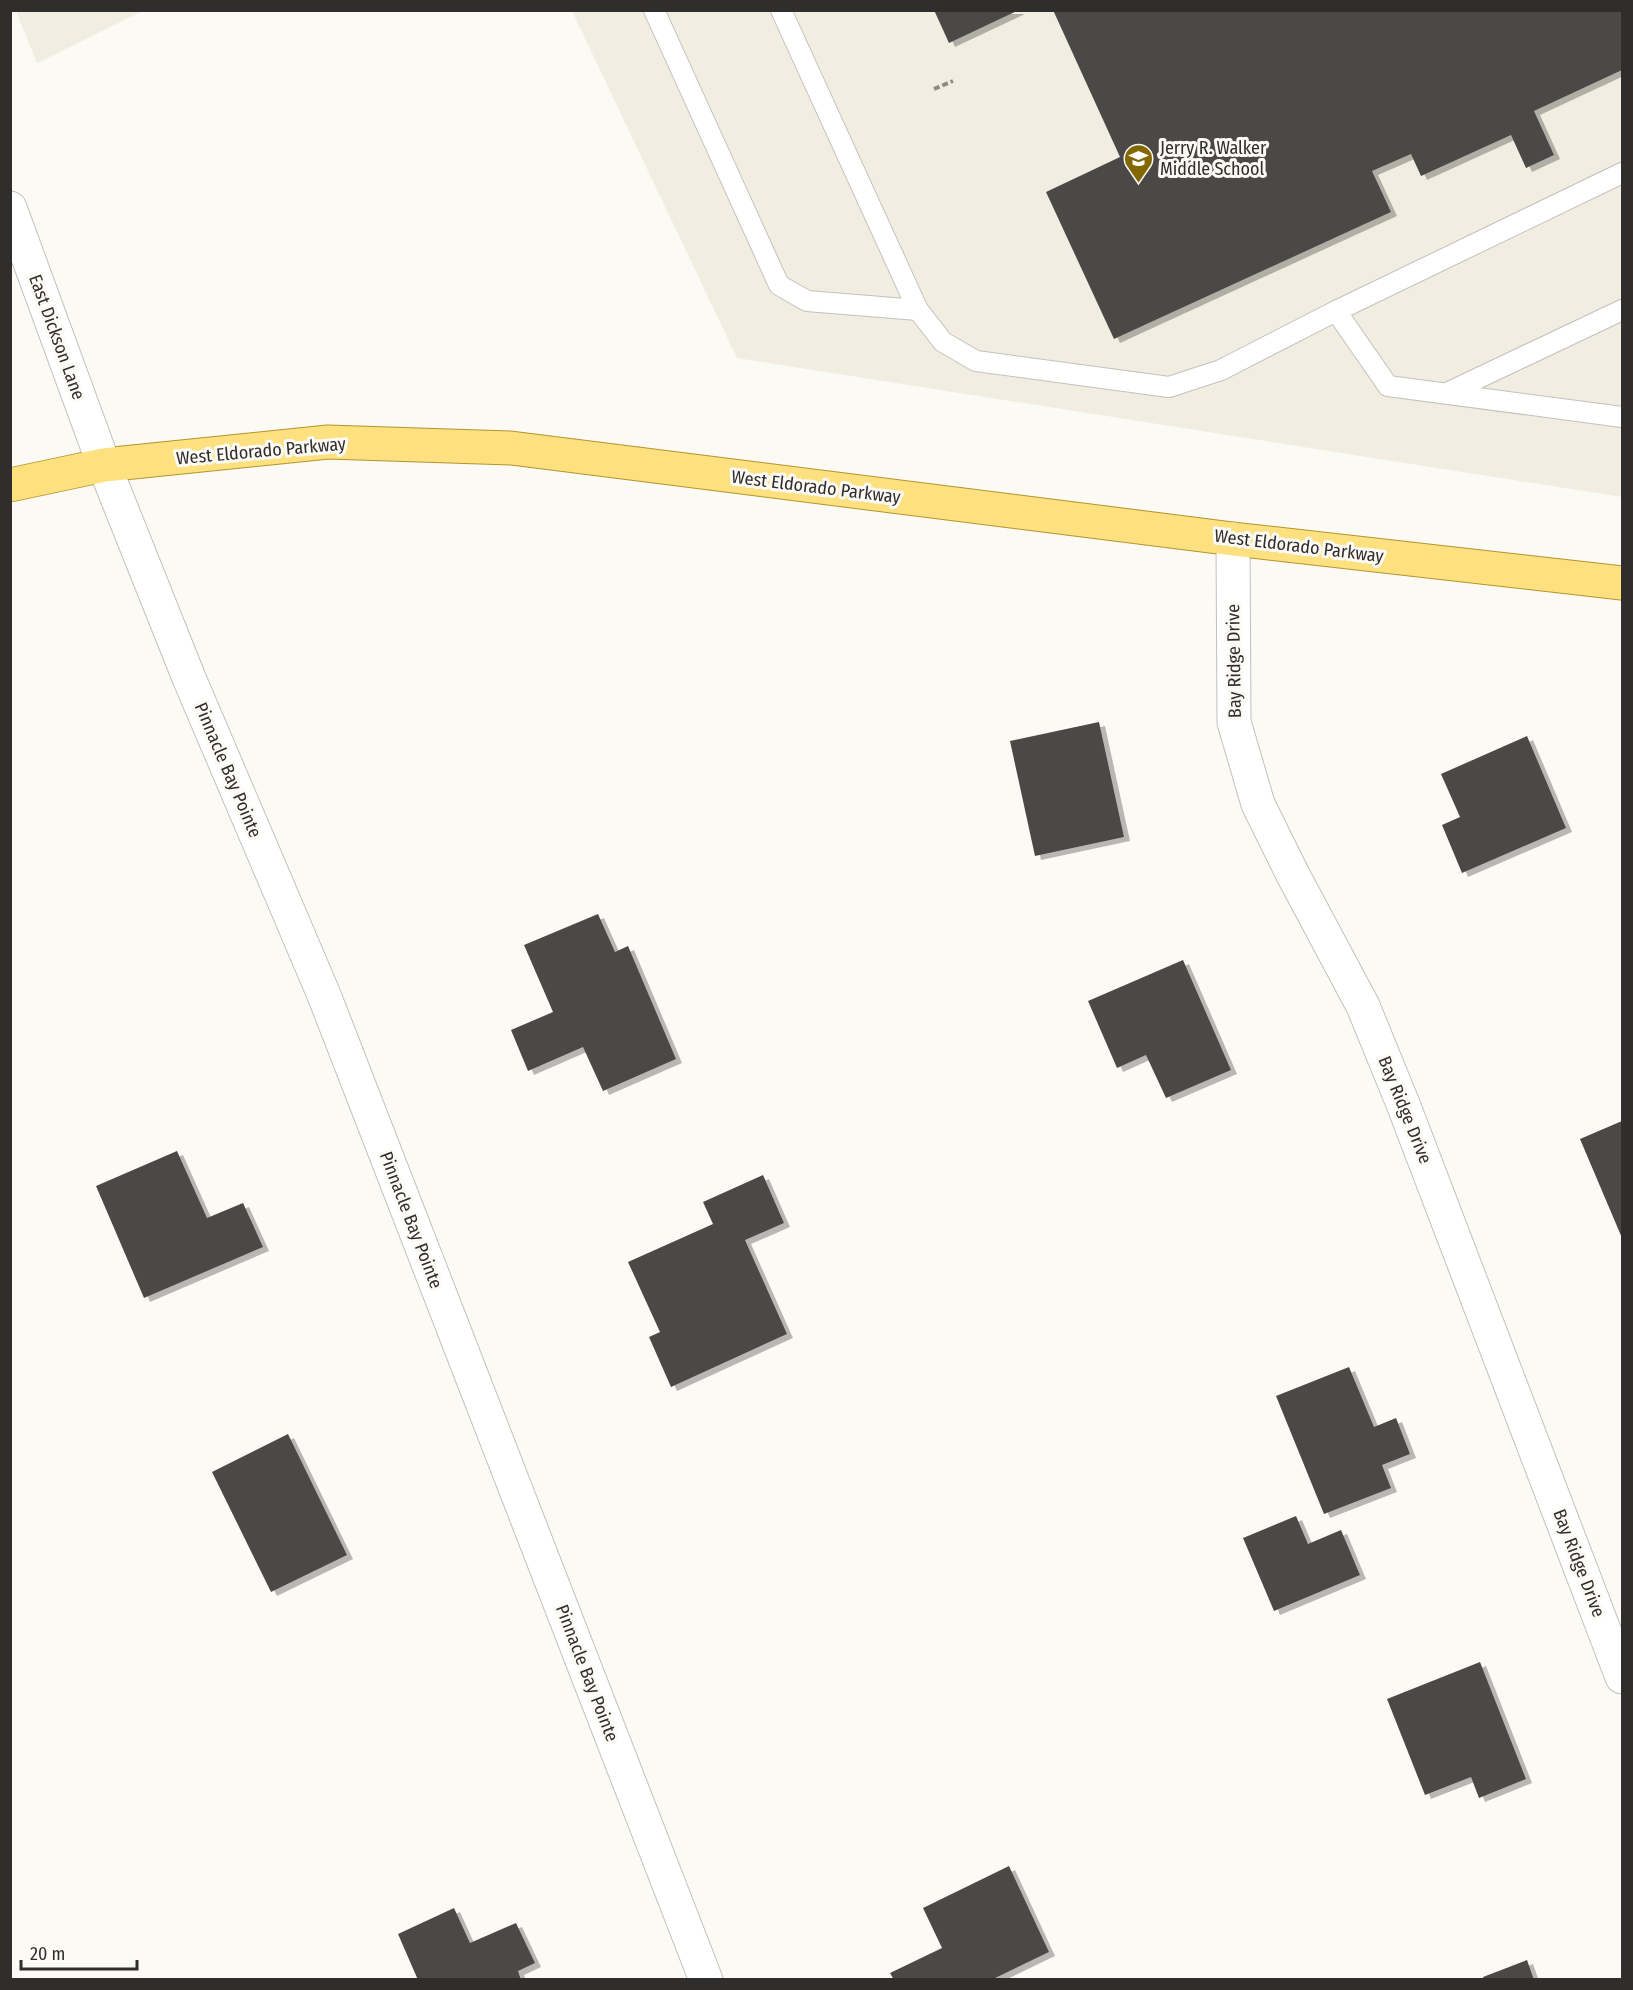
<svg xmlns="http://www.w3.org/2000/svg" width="1633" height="1990" viewBox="0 0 1633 1990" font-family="'Fira Sans Condensed',sans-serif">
<defs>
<filter id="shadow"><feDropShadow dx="6" dy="4" stdDeviation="0" flood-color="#0004"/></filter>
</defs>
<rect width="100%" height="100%" fill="#fbfaf5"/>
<g fill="#f1ede1">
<path d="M16,11H143L37,63Z"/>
<path d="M572,11H1622V497L737,358Z"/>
</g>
<g fill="#4c4a47" filter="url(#shadow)">
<path d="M934,10H1019L949,43Z"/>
<path d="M1053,10H1622V70L1534,111L1554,155L1526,168L1511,135L1421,176L1411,154L1372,171L1391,212L1114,339L1046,192L1120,157Z"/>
<path d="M1099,722L1124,837L1035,856L1010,741Z"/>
<path d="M1527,736L1566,828L1462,873L1442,825L1460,817L1441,774Z"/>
<path d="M598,914L615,952L628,946L676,1059L603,1091L583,1047L528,1071L511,1030L553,1012L524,945Z"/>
<path d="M1183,960L1231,1070L1166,1098L1146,1055L1117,1068L1088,1001Z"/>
<path d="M1622,1121V1238L1580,1139Z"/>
<path d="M177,1151L207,1218L243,1203L263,1247L144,1298L96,1186Z"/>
<path d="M763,1175L784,1223L745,1240L787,1334L671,1387L649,1337L660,1332L628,1262L713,1224L703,1202Z"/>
<path d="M1349,1367L1374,1427L1396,1418L1410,1454L1382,1465L1391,1488L1324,1514L1276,1396Z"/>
<path d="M288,1434L347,1555L271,1592L212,1472Z"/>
<path d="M1296,1516L1308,1544L1341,1530L1360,1575L1274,1611L1243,1538Z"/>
<path d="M1480,1662L1526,1779L1479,1798L1471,1777L1425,1795L1387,1699Z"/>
<path d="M1009,1866L1049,1952L991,1980H894L890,1973L942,1948L923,1908Z"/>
<path d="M454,1908L470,1943L516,1923L535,1963L518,1971L521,1980H418L398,1934Z"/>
<path d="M1527,1960L1534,1980H1484L1483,1977Z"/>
</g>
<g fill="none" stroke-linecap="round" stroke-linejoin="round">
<defs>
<g id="lane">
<path d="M654,10L779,285L807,301L918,310"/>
<path d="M781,10L918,310L943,342L976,361L1169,387L1221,370L1336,311L1388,386L1622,417"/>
<path d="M1336,311L1622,173"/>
<path d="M1447,393L1622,310"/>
</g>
<g id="street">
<path d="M10,208L104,465L189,678L324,995L706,1980"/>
<path d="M1233,539L1234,722L1258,804L1292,873L1363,1006L1403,1104L1622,1677"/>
</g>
<path id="primary" d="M10,485L104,465L328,442L511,448L1233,539L1622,583"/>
</defs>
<use href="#lane" stroke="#c2c1bc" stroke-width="22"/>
<use href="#street" stroke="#c2c1bc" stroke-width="35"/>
<use href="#primary" stroke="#b4952b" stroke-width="35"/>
<path stroke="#8c8b88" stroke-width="4" stroke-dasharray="6 3" stroke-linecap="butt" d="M934,89L953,81"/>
<use href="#lane" stroke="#fff" stroke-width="20"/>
<use href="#street" stroke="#fff" stroke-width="33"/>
<use href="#primary" stroke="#fde080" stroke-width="33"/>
</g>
<defs>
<symbol id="school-pin" viewBox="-11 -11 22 30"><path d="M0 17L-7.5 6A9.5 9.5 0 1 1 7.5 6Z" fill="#836700" stroke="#fbfaf5"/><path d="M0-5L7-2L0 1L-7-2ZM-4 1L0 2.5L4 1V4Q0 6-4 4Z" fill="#fff"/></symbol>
</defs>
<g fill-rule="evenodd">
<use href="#school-pin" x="1122" y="142" width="33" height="45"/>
</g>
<g text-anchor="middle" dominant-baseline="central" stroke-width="6" stroke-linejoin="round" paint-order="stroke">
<g font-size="18" fill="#2f2e2c" stroke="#fbfaf5" text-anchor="start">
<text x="1160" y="148">Jerry R. Walker<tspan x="1160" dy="21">Middle School</tspan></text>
</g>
<g font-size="18" fill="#2f2e2c" stroke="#fbfaf5">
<text transform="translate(57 337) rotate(70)">East Dickson Lane</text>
<text transform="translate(261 451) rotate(-5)">West Eldorado Parkway</text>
<text transform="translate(816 487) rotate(7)">West Eldorado Parkway</text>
<text transform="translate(1299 546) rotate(7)">West Eldorado Parkway</text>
<text transform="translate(1234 661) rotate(-91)">Bay Ridge Drive</text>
<text transform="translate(228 770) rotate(67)">Pinnacle Bay Pointe</text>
<text transform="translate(1405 1110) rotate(68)">Bay Ridge Drive</text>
<text transform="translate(411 1220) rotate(69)">Pinnacle Bay Pointe</text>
<text transform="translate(1579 1563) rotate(69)">Bay Ridge Drive</text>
<text transform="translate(587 1673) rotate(69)">Pinnacle Bay Pointe</text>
</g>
</g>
<rect width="1633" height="1990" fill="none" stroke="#2f2e2c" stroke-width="24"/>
<path d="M21 1960v9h116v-9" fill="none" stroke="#2f2e2c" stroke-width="3"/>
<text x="30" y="1960" font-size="18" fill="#2f2e2c" stroke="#fbfaf5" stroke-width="4.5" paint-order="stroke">20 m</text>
</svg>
